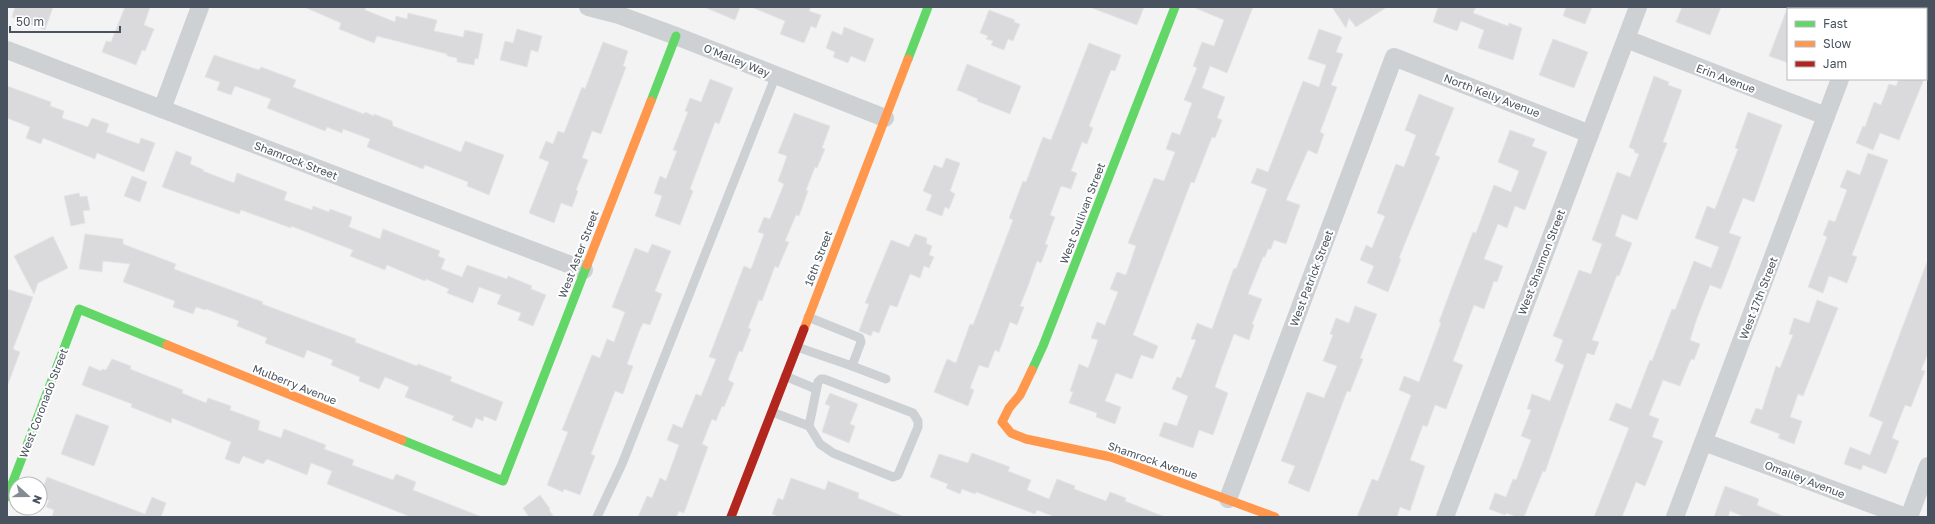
<svg xmlns="http://www.w3.org/2000/svg" width="1935" height="524" viewBox="0 0 1935 524" font-family="'Golos Text',sans-serif">
<rect width="100%" height="100%" fill="#f3f3f3"/>
<g fill="#dadadc" stroke="#e4e5e6">
<path d="M15,7H53L45,30L12,17Z"/>
<path d="M125,7H150L144,25L154,29L145,51L142,50L136,65L102,52L106,41L111,42Z"/>
<path d="M304,7H366L365,10L395,22L396,16L407,19L408,13L437,20L434,31L463,37L465,30L483,34L478,59L475,58L474,65L457,62V58L447,56V54L377,36L374,43L339,29L341,23Z"/>
<path d="M704,7H740L735,20Z"/>
<path d="M751,7H811L809,11L821,15L816,28L811,26L804,43L780,34L785,21Z"/>
<path d="M1092,7H1144L1137,25L1092,8Z"/>
<path d="M1193,7H1253L1227,73L1210,66L1202,88L1225,97L1217,118L1222,120L1215,138L1212,137L1194,183L1191,182L1133,335L1158,346L1153,359L1141,355L1132,379L1116,373L1105,401L1121,407L1115,424L1096,417L1097,413L1069,403L1073,392L1070,391L1079,364L1088,368L1098,340L1091,338L1097,322L1105,325L1118,292L1110,289L1117,272L1126,275L1136,246L1128,243L1154,178L1164,181L1175,152L1166,149L1172,132L1180,135L1192,103L1184,100L1197,68L1193,66L1202,42L1214,46L1224,20Z"/>
<path d="M1332,7H1387L1356,27L1349,18L1346,28Z"/>
<path d="M1438,7H1476L1473,13L1508,26L1509,23L1522,28L1513,60L1478,48L1484,30L1461,21L1457,31L1433,22Z"/>
<path d="M1566,7H1592L1585,24L1563,16Z"/>
<path d="M1682,7H1721L1710,35L1676,22Z"/>
<path d="M1787,9H1788V63L1769,56Z"/>
<path d="M989,10L1015,20L1014,22L1020,24L1013,41L1008,39L1004,50L991,45L993,41L986,39L988,36L980,33Z"/>
<path d="M844,27L874,39L865,62L851,56L848,63L833,57L835,52L826,48L832,31L842,35Z"/>
<path d="M517,29L542,36L538,52L531,50L527,67L500,60L505,41L513,43Z"/>
<path d="M1319,29L1342,37L1336,52L1343,54L1331,85L1337,87L1320,132L1324,134L1317,154L1308,150L1286,200L1300,205L1286,244L1274,240L1271,249H1268L1265,257H1263L1248,294L1262,299L1252,324L1254,325L1249,340L1234,334L1221,369L1215,387L1228,393L1213,435L1199,430L1193,448L1159,436L1164,422L1177,426L1188,396L1172,389L1177,377L1181,378L1196,340L1191,339L1197,323L1212,329L1234,268L1236,269L1267,189L1251,183L1257,168L1268,172L1303,81L1319,87L1326,65L1308,59Z"/>
<path d="M1553,39L1588,52L1574,88L1539,75Z"/>
<path d="M603,42L628,51L623,66L626,67L601,134L592,131L582,158L588,160L576,190L578,191L572,207L561,203L554,223L529,213L549,162L539,158L546,141L553,144L558,131L564,133L582,87L585,89Z"/>
<path d="M1089,43L1121,55L1115,71L1111,70L1089,126L1093,128L1087,144L1082,142L1071,171L1077,173L1071,189L1061,186L1050,215L1055,217L1045,244L1048,245L1041,263L1037,261L1028,286L1020,306L1024,307L1017,325L1010,322L999,352L995,350L988,368L979,365L970,388L974,390L968,406L934,392L947,359L956,363L970,324L973,325L1013,220L1009,218L1023,181L1026,182L1043,137L1051,140Z"/>
<path d="M214,55L259,70L261,67L296,80L293,87L364,114L365,112L374,116V114L392,121L393,126L461,152L465,141L504,155L489,195L467,186L468,182L425,165L423,169L367,147L370,139L343,129L342,133L327,127L325,131L267,108L271,99L235,86L231,95L217,90L220,82L205,77Z"/>
<path d="M967,64L1021,86L1010,114L977,101L978,99L957,90Z"/>
<path d="M1654,76L1669,82L1668,85L1682,90L1663,142L1667,143L1637,220L1622,214L1615,236L1632,243L1619,276L1617,275L1592,340L1599,342L1594,355L1587,353L1545,472L1543,471L1524,517H1517L1506,513L1505,515L1489,509L1495,493L1506,497L1513,479L1516,480L1531,440L1521,436L1531,410L1527,409L1532,394L1550,401L1564,365L1555,361L1563,340L1553,336L1579,270L1591,274L1602,244L1592,240L1617,172L1630,177L1639,154L1634,152L1635,150L1629,147Z"/>
<path d="M710,79L733,88L719,124L715,122L690,189L693,191L680,225L655,216L662,196L654,193L660,176L666,179L677,151L673,150L688,112L685,111L690,98L701,102Z"/>
<path d="M1899,79H1924L1899,140L1880,133L1873,150L1856,143L1863,126L1865,127L1874,102L1881,105L1889,84L1896,86Z"/>
<path d="M7,86L51,102L50,106L64,111L62,118L88,127L92,118L109,124L106,132L139,144L141,138L155,143L144,172L97,153L95,159L43,138L41,144L26,138L30,127L7,118Z"/>
<path d="M1419,94L1454,108L1435,155L1440,157L1399,258L1401,259L1388,292L1367,283L1374,266L1360,260L1366,245L1372,248L1385,216L1377,213L1396,164L1404,167L1416,135L1405,130Z"/>
<path d="M1748,112L1782,125L1754,202L1743,198L1729,233L1741,237L1721,289L1710,285L1697,318L1690,340L1700,344L1694,360L1691,359L1680,386L1663,380L1649,415L1659,419L1652,437L1663,441L1645,486L1636,482L1622,517H1594L1629,428L1609,420L1616,403L1631,409L1650,360L1652,361L1672,309L1675,310L1694,261L1711,268L1719,247L1695,238L1707,206L1715,209L1738,149L1735,148Z"/>
<path d="M794,113L830,126L822,148L825,149L817,168L815,167L806,190L808,191L799,216L796,215L785,241L789,242L778,268L775,266L762,301L759,300L748,328L751,329L742,352L739,351L728,380L734,383L724,407L722,406L716,421L712,419L702,444L708,447L684,513L679,511L676,517H638L647,496L652,498L660,478L666,481L679,445L667,440L673,424L682,428L696,394L701,396L716,359L709,357L744,266L751,269L764,234L758,232L764,217L770,219L784,184L778,181L787,156L778,153Z"/>
<path d="M1510,130L1535,139L1532,146L1547,152L1525,210L1515,206L1507,228L1498,224L1484,259L1503,266L1497,282L1494,281L1484,309L1474,305L1453,361L1463,365L1446,409L1435,405L1427,427L1423,425L1410,460L1425,466L1410,511L1400,507L1397,517H1357L1372,479L1378,481L1411,395L1399,390L1404,376L1419,382L1441,323L1439,322L1453,284L1473,232L1476,233L1494,185L1511,192L1519,171L1498,162Z"/>
<path d="M176,151L192,157L190,164L204,170L203,171L234,183L237,173L287,192L284,200L312,210L313,206L329,212L330,209L352,217L349,227L380,239L383,229L440,251L438,256L445,259L441,269L462,277L467,265L507,279L508,276L532,286L531,289L546,295L533,326L518,320L521,313L497,304L501,295L479,287L473,303L447,293L449,289L426,279L425,281L387,265L385,270L350,256L353,250L291,226V228L241,210L239,214L162,187Z"/>
<path d="M1868,153L1888,160L1852,255L1857,257L1847,283L1829,276L1823,293L1808,287L1827,237L1823,235L1829,220L1835,222L1847,190L1840,187L1847,170L1860,175Z"/>
<path d="M946,158L960,163L950,191L955,194L949,209L945,207L942,216L926,210L932,195L923,191L934,165L942,168Z"/>
<path d="M132,176L147,182L140,202L124,196Z"/>
<path d="M79,193L80,197L87,196L90,210L83,211L85,223L71,226L64,196Z"/>
<path d="M85,234L123,239V244L176,264L174,269L263,302L262,304L356,339L355,342L417,366L418,364L452,377L450,381L503,402L496,421L484,416L483,421L476,418L472,428L452,420L454,416L405,397L409,387L385,377L379,389L359,381L360,377L331,365L333,360L307,350L304,358L265,343L267,338L237,326L239,321L206,309L205,310L196,307L193,314L173,307L175,301L123,282L130,264L103,261L102,272L79,269Z"/>
<path d="M915,234L927,238L926,243L932,246L929,255L934,257L929,268L924,266L920,278L910,274L897,307L890,305L879,333L873,331L871,336L859,331L869,304L865,303L891,240L909,247Z"/>
<path d="M53,236L68,268L38,283L34,294L14,256Z"/>
<path d="M652,244L671,251L655,291L662,294L650,325L643,323L640,329L627,364L633,366L623,394L615,391L591,454L595,456L580,495L564,489L563,492L547,485L568,432L562,430L592,355L600,358L607,339L614,342L625,312L612,307L635,248L648,253Z"/>
<path d="M1927,262L1928,353L1921,370L1925,371L1911,407L1905,405L1892,438L1899,441L1886,474L1863,465L1861,470L1844,464L1850,447L1870,455L1883,422L1869,416Z"/>
<path d="M7,289L33,297L13,349L20,352L8,384H7Z"/>
<path d="M1817,300L1838,308L1803,396L1798,394L1790,417L1802,421L1794,444L1778,438L1780,434L1750,423L1756,408L1762,410L1776,366L1780,368L1793,335L1789,334L1794,318L1809,323Z"/>
<path d="M1355,306L1377,314L1360,358L1363,359L1350,392L1347,391L1309,492L1288,483L1295,466L1281,461L1307,392L1324,398L1337,366L1323,361L1333,335L1330,334L1336,318L1349,323Z"/>
<path d="M112,359L131,366L130,369L183,390L182,393L206,403L208,398L231,406L230,410L260,421L258,430L281,438L284,429L326,445L324,449L354,460L352,465L393,480L396,474L416,482L413,490L482,517H411L327,484L332,471L311,463L307,475L267,459L263,464L243,456L239,464L225,459L231,442L172,418L171,423L131,407L132,404L82,385L89,366L101,371L102,369L106,370Z"/>
<path d="M830,393L858,404L850,424L855,426L849,443L822,432L830,406L825,404Z"/>
<path d="M76,414L109,426L94,466L61,454Z"/>
<path d="M972,453L1010,467L1008,471L1031,480L1027,490L1049,499L1057,479L1075,486L1074,489L1106,501L1110,492L1126,498L1125,501L1165,517H1055L1037,510L1035,514L976,492L975,494L962,489L960,494L946,488L948,484L930,477L939,454L968,463Z"/>
<path d="M47,477L145,514L152,497L166,503L161,517H52L54,510L46,507L49,500L40,497Z"/>
<path d="M791,478L825,490L828,481L859,493L858,498L905,517H779L772,514L778,498L783,500Z"/>
<path d="M1725,486L1759,499L1757,505L1785,517H1745L1730,511L1728,517H1714Z"/>
<path d="M540,495L550,509L549,510L554,517H529L523,508Z"/>
</g>
<g fill="none" stroke-linecap="round" stroke-linejoin="round">
<g stroke="#ced1d4" stroke-width="9">
<path d="M797,347L852,366L861,342L860,338L808,317"/>
<path d="M852,366L886,379"/>
<path d="M785,376L816,389"/>
<path d="M772,412L809,426L820,444L833,453L893,477L898,475L918,427V421L913,413L824,379H821L818,382L809,426"/>
<path d="M597,517L622,464L776,75"/>
</g>
<g stroke="#ced1d4" stroke-width="18">
<path d="M588,7L619,15L676,36L885,118"/>
<path d="M1867,9L1868,7"/>
<path d="M1626,39L1826,116"/>
<path d="M7,50L584,270"/>
<path d="M162,109L200,7"/>
<path d="M1704,442L1906,517"/>
<path d="M1228,499L1394,57L1590,134"/>
<path d="M1445,517L1638,7"/>
<path d="M1675,517L1840,79"/>
<path d="M1909,517L1928,466"/>
</g>
<g stroke="#63d668" stroke-width="9">
<path d="M908,59L928,7"/>
<path d="M651,101L676,36"/>
<path d="M1032,370L1043,346L1175,7"/>
<path d="M402,440L503,481L587,265"/>
<path d="M7,497L79,309L167,345"/>
</g>
<g stroke="#ff974d" stroke-width="9">
<path d="M587,265L651,101"/>
<path d="M804,329L908,59"/>
<path d="M167,345L402,440"/>
<path d="M1032,370L1020,395L1009,408L1002,422L1011,433L1026,439L1111,457L1275,517"/>
</g>
<path stroke="#b3261e" stroke-width="9" d="M731,517L804,329"/>
</g>
<g text-anchor="middle" dominant-baseline="central" stroke-width="4" stroke-linejoin="round" paint-order="stroke">
<g font-size="11" fill="#49535f" stroke="#fff">
<text transform="translate(737 60) rotate(22)">O'Malley Way</text>
<text transform="translate(1726 78) rotate(21)">Erin Avenue</text>
<text transform="translate(1492 95) rotate(21)">North Kelly Avenue</text>
<text transform="translate(296 160) rotate(21)">Shamrock Street</text>
<text transform="translate(1082 213) rotate(-69)">West Sullivan Street</text>
<text transform="translate(578 254) rotate(-69)">West Aster Street</text>
<text transform="translate(818 258) rotate(-69)">16th Street</text>
<text transform="translate(1541 262) rotate(-69)">West Shannon Street</text>
<text transform="translate(1311 278) rotate(-69)">West Patrick Street</text>
<text transform="translate(1758 298) rotate(-69)">West 17th Street</text>
<text transform="translate(295 384) rotate(22)">Mulberry Avenue</text>
<text transform="translate(43 403) rotate(-69)">West Coronado Street</text>
<text transform="translate(1153 460) rotate(19)">Shamrock Avenue</text>
<text transform="translate(1805 479) rotate(21)">Omalley Avenue</text>
</g>
</g>
<rect width="1935" height="524" fill="none" stroke="#49535f" stroke-width="16"/>
<rect x="1787" y="8" width="140" height="72" fill="#ffffff" stroke="#b6babf"/>
<rect x="1795" y="21" width="20" height="6" fill="#63d668" stroke="#b6babf"/>
<text x="1823" y="28" font-size="12" fill="#49535f">Fast</text>
<rect x="1795" y="41" width="20" height="6" fill="#ff974d" stroke="#b6babf"/>
<text x="1823" y="48" font-size="12" fill="#49535f">Slow</text>
<rect x="1795" y="61" width="20" height="6" fill="#b3261e" stroke="#b6babf"/>
<text x="1823" y="68" font-size="12" fill="#49535f">Jam</text>
<g transform="translate(28 496) rotate(111)"><circle r="19" fill="#ffffff" stroke="#b6babf"/>
<path d="M0-3L7 15L0 10L-7 15Z" fill="#848b93"/>
<text y="-6" font-size="11" font-weight="bold" text-anchor="middle" fill="#49535f">N</text>
</g>
<path d="M10 26v6h110v-6" fill="none" stroke="#49535f" stroke-width="2"/>
<text x="16" y="26" font-size="12" fill="#49535f" stroke="#ffffff" stroke-width="3" paint-order="stroke">50 m</text>
</svg>
